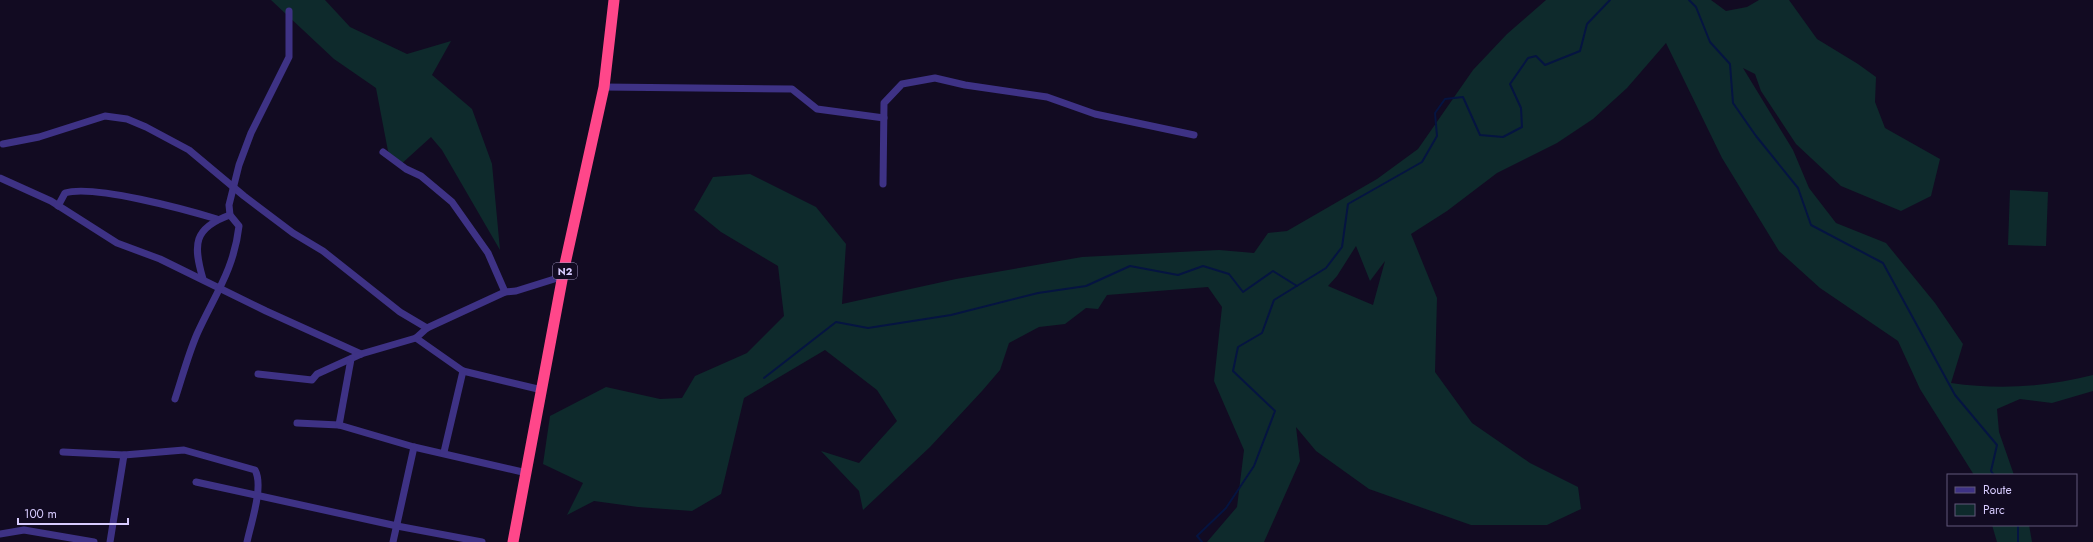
<svg xmlns="http://www.w3.org/2000/svg" width="2093" height="542" viewBox="0 0 2093 542" font-family="Jost,sans-serif">
<rect width="100%" height="100%" fill="#120b22"/>
<g fill="#0e2a2c" fill-rule="evenodd">
<path d="M271,0H325L350,27L407,54L451,41L432,75L472,109L492,164L500,250L442,150L431,137L399,166L388,151L376,88L334,59Z"/>
<path d="M1546,0H1711L1726,11L1747,7L1759,0H1789L1817,39L1858,64L1876,77L1875,102L1885,128L1940,159L1931,196L1901,211L1841,186L1796,144L1761,91L1755,74L1743,68L1793,150L1809,188L1836,223L1886,243L1935,303L1963,344L1951,383C2000,390 2046,387 2093,375V391L2052,403L2020,399L1997,409L1999,432L2014,475H1974L1920,389L1898,341L1820,288L1779,251L1722,158L1666,43L1627,88L1593,119L1557,143L1497,173L1447,211L1411,234L1437,298L1435,372L1472,423L1530,463L1578,487L1581,509L1547,525H1471L1369,489L1316,451L1296,427L1300,461L1264,542H1207L1237,507L1244,450L1214,381L1222,307L1208,287L1107,295L1098,309L1086,308L1065,324L1039,327L1009,343L1000,370L982,391L930,447L863,510L859,491L821,451L859,463L897,421L877,390L825,350L744,398L721,494L692,511L638,507L594,501L567,515L583,483L543,464L550,416L606,387L660,399L682,398L695,376L747,353L784,316L778,266L721,232L694,210L713,177L750,174L816,207L846,244L842,304L956,279L1082,257L1219,250L1254,253L1268,233L1287,231L1377,179L1418,149L1473,70L1507,34ZM1356,246L1370,281L1385,261L1373,305L1328,286L1337,276Z"/>
<path d="M2010,190L2048,192L2046,246L2008,245Z"/>
<path d="M1992,525H2029L2032,542H1997Z"/>
</g>
<g fill="none" stroke-linecap="round" stroke-linejoin="round">
<g stroke="#051441" stroke-width="2">
<path d="M1689,0L1696,7L1710,42L1730,64L1733,103L1756,136L1798,188L1811,225L1883,263L1955,395L1997,445L1991,471L1994,475"/>
<path d="M764,378L836,322L868,328L951,315L1038,293L1086,286L1130,266L1178,275L1203,266L1229,274L1243,292L1273,271L1297,286"/>
<path d="M1202,542L1197,536L1226,508L1254,466L1275,411L1233,371L1238,347L1262,333L1274,300L1326,268L1342,247L1348,204L1422,162L1437,136L1435,113L1445,99L1463,97L1480,135L1503,137L1522,127L1521,108L1510,84L1528,58L1536,56L1545,65L1580,51L1587,24L1610,0"/>
<path d="M2018,542V525"/>
</g>
<g stroke="#3e3285" stroke-width="7">
<path d="M604,87L792,89L817,109L884,118"/>
<path d="M3,144L39,137L105,116L127,119L146,127L189,150L244,196L293,233L323,251L400,312L427,328"/>
<path d="M383,152L406,169L421,176L452,202L488,253L505,292"/>
<path d="M0,178L51,201L117,243L160,259L266,311L361,354"/>
<path d="M883,184L884,103L902,84L935,78L965,85L1047,97L1095,114L1194,135"/>
<path d="M58,206L65,193C93,184 187,210 217,219"/>
<path d="M203,279C193,245 193,228 230,215"/>
<path d="M416,338L463,371L542,390"/>
<path d="M258,374L312,380L317,374L361,354L416,338L427,328L505,292L516,291L564,276"/>
<path d="M175,399C182,378 188,355 197,334C214,296 234,270 239,226L230,215L229,205L239,165L251,133L289,57V11"/>
<path d="M297,423L339,425L414,447L527,473"/>
<path d="M339,425L351,359"/>
<path d="M63,452L124,455L184,450L255,470C264,486 251,523 247,542"/>
<path d="M444,452L463,371"/>
<path d="M196,482L397,526L482,542"/>
<path d="M0,534L24,530L94,542"/>
<path d="M110,542L124,455"/>
<path d="M393,542L414,447"/>
</g>
<path stroke="#ff478a" stroke-width="11" d="M513,542L565,264L604,87L614,0"/>
</g>
<g text-anchor="middle" dominant-baseline="central" stroke-width="3.5" stroke-linejoin="round" paint-order="stroke">
<rect fill="#120b22" stroke="#9d92bd" stroke-width="1" x="553" y="263" width="24" height="16" rx="3"/>
<g font-size="10" font-weight="bold" fill="#d8ccff">
<text x="565" y="271">N2</text>
</g>
</g>
<rect x="1947" y="474" width="130" height="52" fill="#120b22" stroke="#61587a"/>
<rect x="1955" y="487" width="20" height="6" fill="#3e3285" stroke="#61587a"/>
<text x="1983" y="494" font-size="12" fill="#d8ccff">Route</text>
<rect x="1955" y="504" width="20" height="12" fill="#0e2a2c" stroke="#61587a"/>
<text x="1983" y="514" font-size="12" fill="#d8ccff">Parc</text>
<path d="M18 518v6h110v-6" fill="none" stroke="#d8ccff" stroke-width="2"/>
<text x="24" y="518" font-size="12" fill="#d8ccff" stroke="#120b22" stroke-width="3" paint-order="stroke">100 m</text>
</svg>
